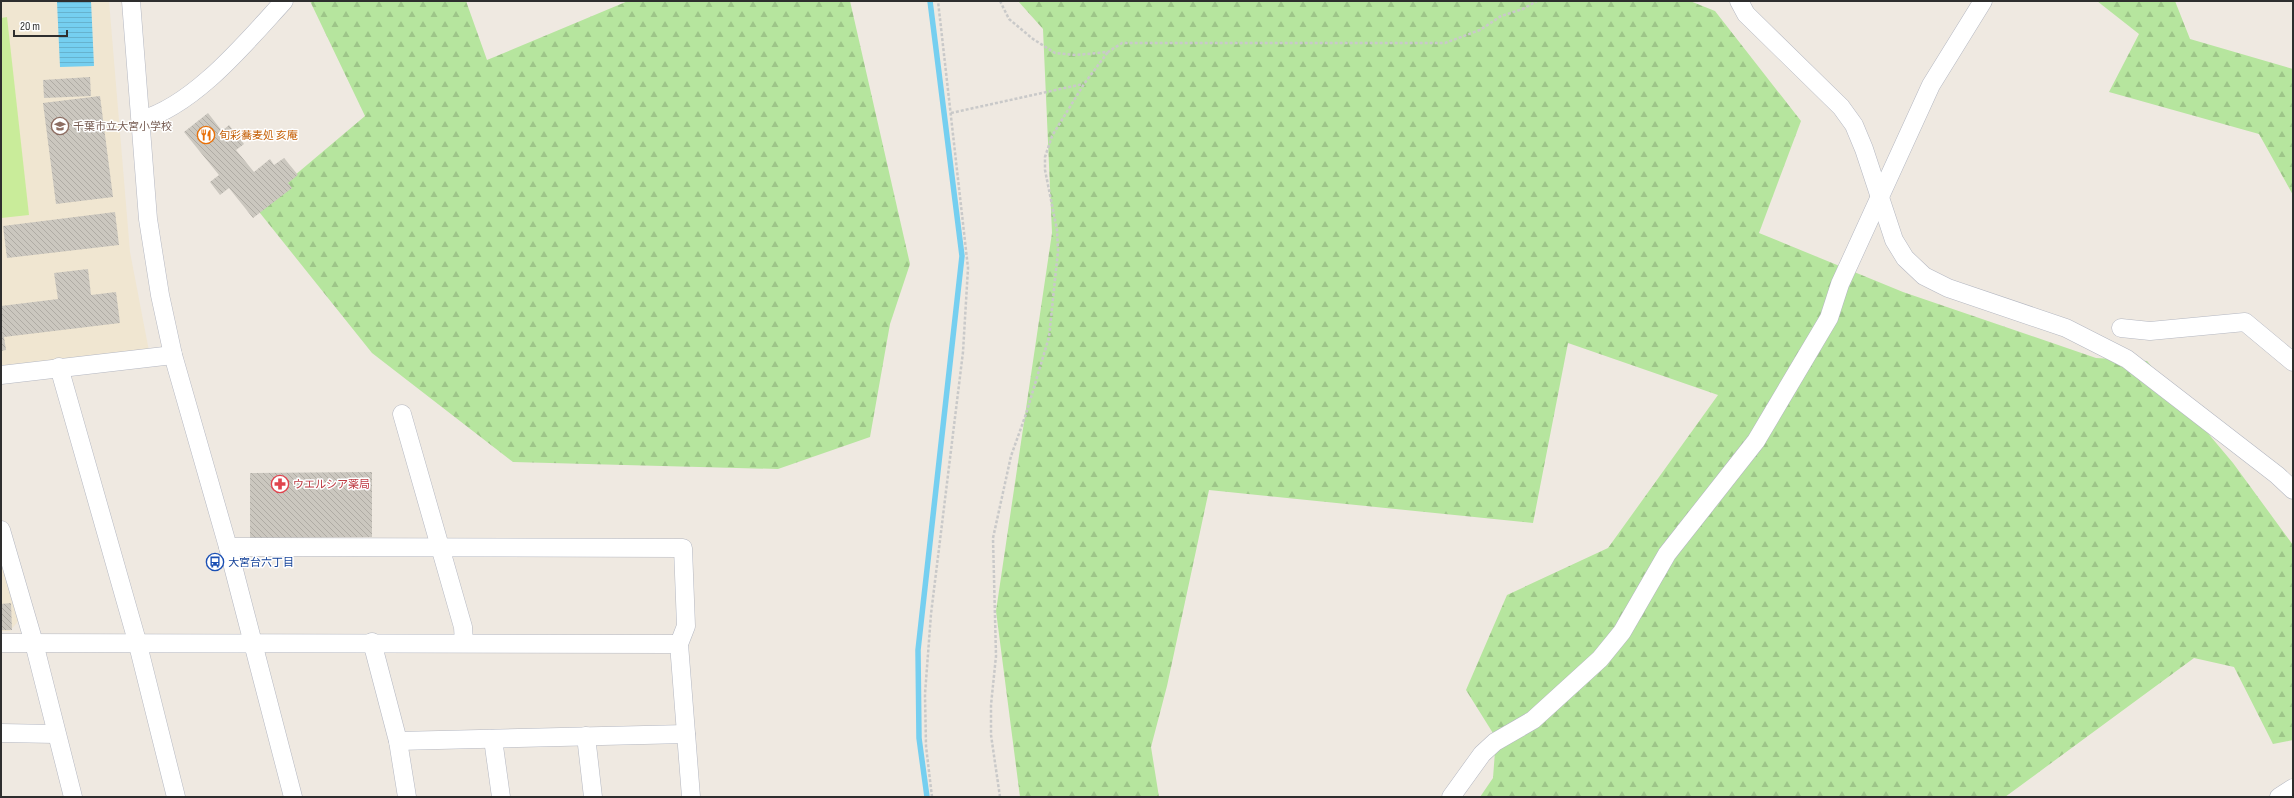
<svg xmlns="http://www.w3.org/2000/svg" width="2294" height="798" viewBox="0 0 2294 798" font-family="'Sofia Sans Condensed','Noto Sans JP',sans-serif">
<defs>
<pattern id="forest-firs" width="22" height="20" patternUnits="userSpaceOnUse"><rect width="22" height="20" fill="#b6e59e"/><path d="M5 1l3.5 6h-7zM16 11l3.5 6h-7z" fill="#9dc588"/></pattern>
<pattern id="water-rules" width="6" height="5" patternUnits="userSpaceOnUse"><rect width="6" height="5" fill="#75cff0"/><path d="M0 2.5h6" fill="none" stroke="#66b2ce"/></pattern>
<pattern id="building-back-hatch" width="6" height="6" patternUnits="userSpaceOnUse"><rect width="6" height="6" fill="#cbc7bf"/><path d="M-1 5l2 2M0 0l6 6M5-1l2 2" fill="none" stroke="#afaba4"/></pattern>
</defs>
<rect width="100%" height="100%" fill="#efe9e1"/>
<g fill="#f0e6d1">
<path d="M1,1H109L130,252L149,351L1,370Z"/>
<path d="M1,552L19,620L10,631H1Z"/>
</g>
<g fill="url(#forest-firs)">
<path d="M310,1H466L487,60L628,1H850L910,264L890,324L870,437L778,469L513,462L372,353L256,208L365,116Z"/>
<path d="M1018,1H1690L1715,11L1801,121L1759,233L1903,292L2096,358L2147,361L2233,463L2293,545V740L2273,744L2234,667L2194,658L2005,797H1480L1493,778L1496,738L1466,690L1507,595L1608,548L1718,395L1568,343L1533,523L1209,490L1167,686L1151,747L1159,797H1020L996,611L1052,233L1043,29Z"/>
<path d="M2097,1H2175L2190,39L2293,69V195L2259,134L2109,92L2139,34Z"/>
</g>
<path fill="#c9ec9a" d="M7,17L29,215L1,218V18Z"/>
<path fill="url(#water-rules)" d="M91,1L94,66L60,67L57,2Z"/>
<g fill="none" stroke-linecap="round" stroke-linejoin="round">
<path stroke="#75cff0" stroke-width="5.5" d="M927,797L919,738L918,650L962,256L930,1"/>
</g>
<g fill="url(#building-back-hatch)">
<path d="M90,77L91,96L44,98L43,80Z"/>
<path d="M100,96L113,197L56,204L43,103Z"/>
<path d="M208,113L222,131L229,125L244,144L236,150L254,172L270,159L274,165L284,158L298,175L288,183L292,188L253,218L229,188L220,195L210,182L219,175L184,132Z"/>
<path d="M115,212L119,245L7,258L3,226Z"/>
<path d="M88,269L91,295L116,292L120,323L4,337L6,350L1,351V306L58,299L54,273Z"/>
<path d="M372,472V537L250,538V473Z"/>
<path d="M11,603L12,630H1V604Z"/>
</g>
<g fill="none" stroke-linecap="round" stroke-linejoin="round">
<defs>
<g id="minor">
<path d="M131,1L148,219L160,295L173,355L228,547L293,797"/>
<path d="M1739,1L1746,14L1841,107L1854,125L1864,149L1894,240L1905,258L1924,276L1948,288L2066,328L2127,359L2277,475L2293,490"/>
<path d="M141,120C195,105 247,41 284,1"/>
<path d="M2121,328L2150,331L2245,322L2293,362"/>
<path d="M59,367L137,641L176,797"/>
<path d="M1,375L173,355"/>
<path d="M402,414L463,627L464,643"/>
<path d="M1,530L34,643L73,797"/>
<path d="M228,547L683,548L686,626L679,644L691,797"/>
<path d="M372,642L398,741L407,797"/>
<path d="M1,643L679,644"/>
<path d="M1,733L56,734"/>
<path d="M586,736L593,797"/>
<path d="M493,739L501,797"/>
<path d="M398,741L686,734"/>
<path d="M1451,797L1482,754L1495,742L1533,720L1600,659L1622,632L1667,554L1756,441L1829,318L1840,284L1931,85L1983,1"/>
<path d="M2279,797L2293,788"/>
</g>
</defs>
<use href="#minor" stroke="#b4b7c1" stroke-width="19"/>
<g stroke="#c9c9c9" stroke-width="2.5" stroke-dasharray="3 2" stroke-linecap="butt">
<path d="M1000,1L1009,19L1033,39L1055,53L1076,55L1108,52L1122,43H1445L1480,30L1501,16L1523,9L1537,1"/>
<path d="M951,113L1083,84"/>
<path d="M932,797L926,746L925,694L931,614L963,352L968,268L938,1"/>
<path d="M1000,797L991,735V705L996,656L993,538L1011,456L1026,414L1049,337L1058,251L1057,230L1045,170V157L1052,136L1084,84L1108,52"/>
</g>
<use href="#minor" stroke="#fff" stroke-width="18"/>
</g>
<defs>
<symbol id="school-ring" viewBox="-11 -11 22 22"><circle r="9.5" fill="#fff" stroke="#8d6e63" stroke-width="1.5"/><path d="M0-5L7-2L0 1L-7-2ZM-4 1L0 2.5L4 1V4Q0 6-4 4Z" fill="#8d6e63"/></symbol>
<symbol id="restaurant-ring" viewBox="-11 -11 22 22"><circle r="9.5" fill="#fff" stroke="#e8710a" stroke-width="1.5"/><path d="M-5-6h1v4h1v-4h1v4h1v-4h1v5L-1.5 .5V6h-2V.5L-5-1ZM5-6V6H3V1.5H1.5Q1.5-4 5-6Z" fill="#e8710a"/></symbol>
<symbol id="pharmacy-ring" viewBox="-11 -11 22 22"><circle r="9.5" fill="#fff" stroke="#e0444e" stroke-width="1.5"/><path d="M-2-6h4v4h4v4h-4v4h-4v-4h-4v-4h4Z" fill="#e0444e"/></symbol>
<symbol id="bus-ring" viewBox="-11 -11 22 22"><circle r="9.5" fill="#fff" stroke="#1a4fb4" stroke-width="1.5"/><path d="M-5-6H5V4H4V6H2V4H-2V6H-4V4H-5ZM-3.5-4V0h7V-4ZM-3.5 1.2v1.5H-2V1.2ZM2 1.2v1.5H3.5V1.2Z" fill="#1a4fb4"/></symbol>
</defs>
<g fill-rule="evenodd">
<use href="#school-ring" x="50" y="116" width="20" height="20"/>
<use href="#restaurant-ring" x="196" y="125" width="20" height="20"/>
<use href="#pharmacy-ring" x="270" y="474" width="20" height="20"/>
<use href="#bus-ring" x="205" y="552" width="20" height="20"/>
</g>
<g text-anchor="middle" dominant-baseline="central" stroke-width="3" stroke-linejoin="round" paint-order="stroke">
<g font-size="11" fill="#785e54" stroke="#fff" text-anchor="start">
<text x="73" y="126">千葉市立大宮小学校</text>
</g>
<g font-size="11" fill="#c56008" stroke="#fff" text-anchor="start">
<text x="219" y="135">旬彩蕎麦処 亥庵</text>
</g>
<g font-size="11" fill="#be3a42" stroke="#fff" text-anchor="start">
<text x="293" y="484">ウエルシア薬局</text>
</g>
<g font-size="11" fill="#164399" stroke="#fff" text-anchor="start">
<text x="228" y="562">大宮台六丁目</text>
</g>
</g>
<rect width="2294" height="798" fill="none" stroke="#2e2e2e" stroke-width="4"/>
<path d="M14 30v6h53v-6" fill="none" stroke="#2e2e2e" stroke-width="2"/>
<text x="20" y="30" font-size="12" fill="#2e2e2e" stroke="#ffffff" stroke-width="3" paint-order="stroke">20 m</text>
</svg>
